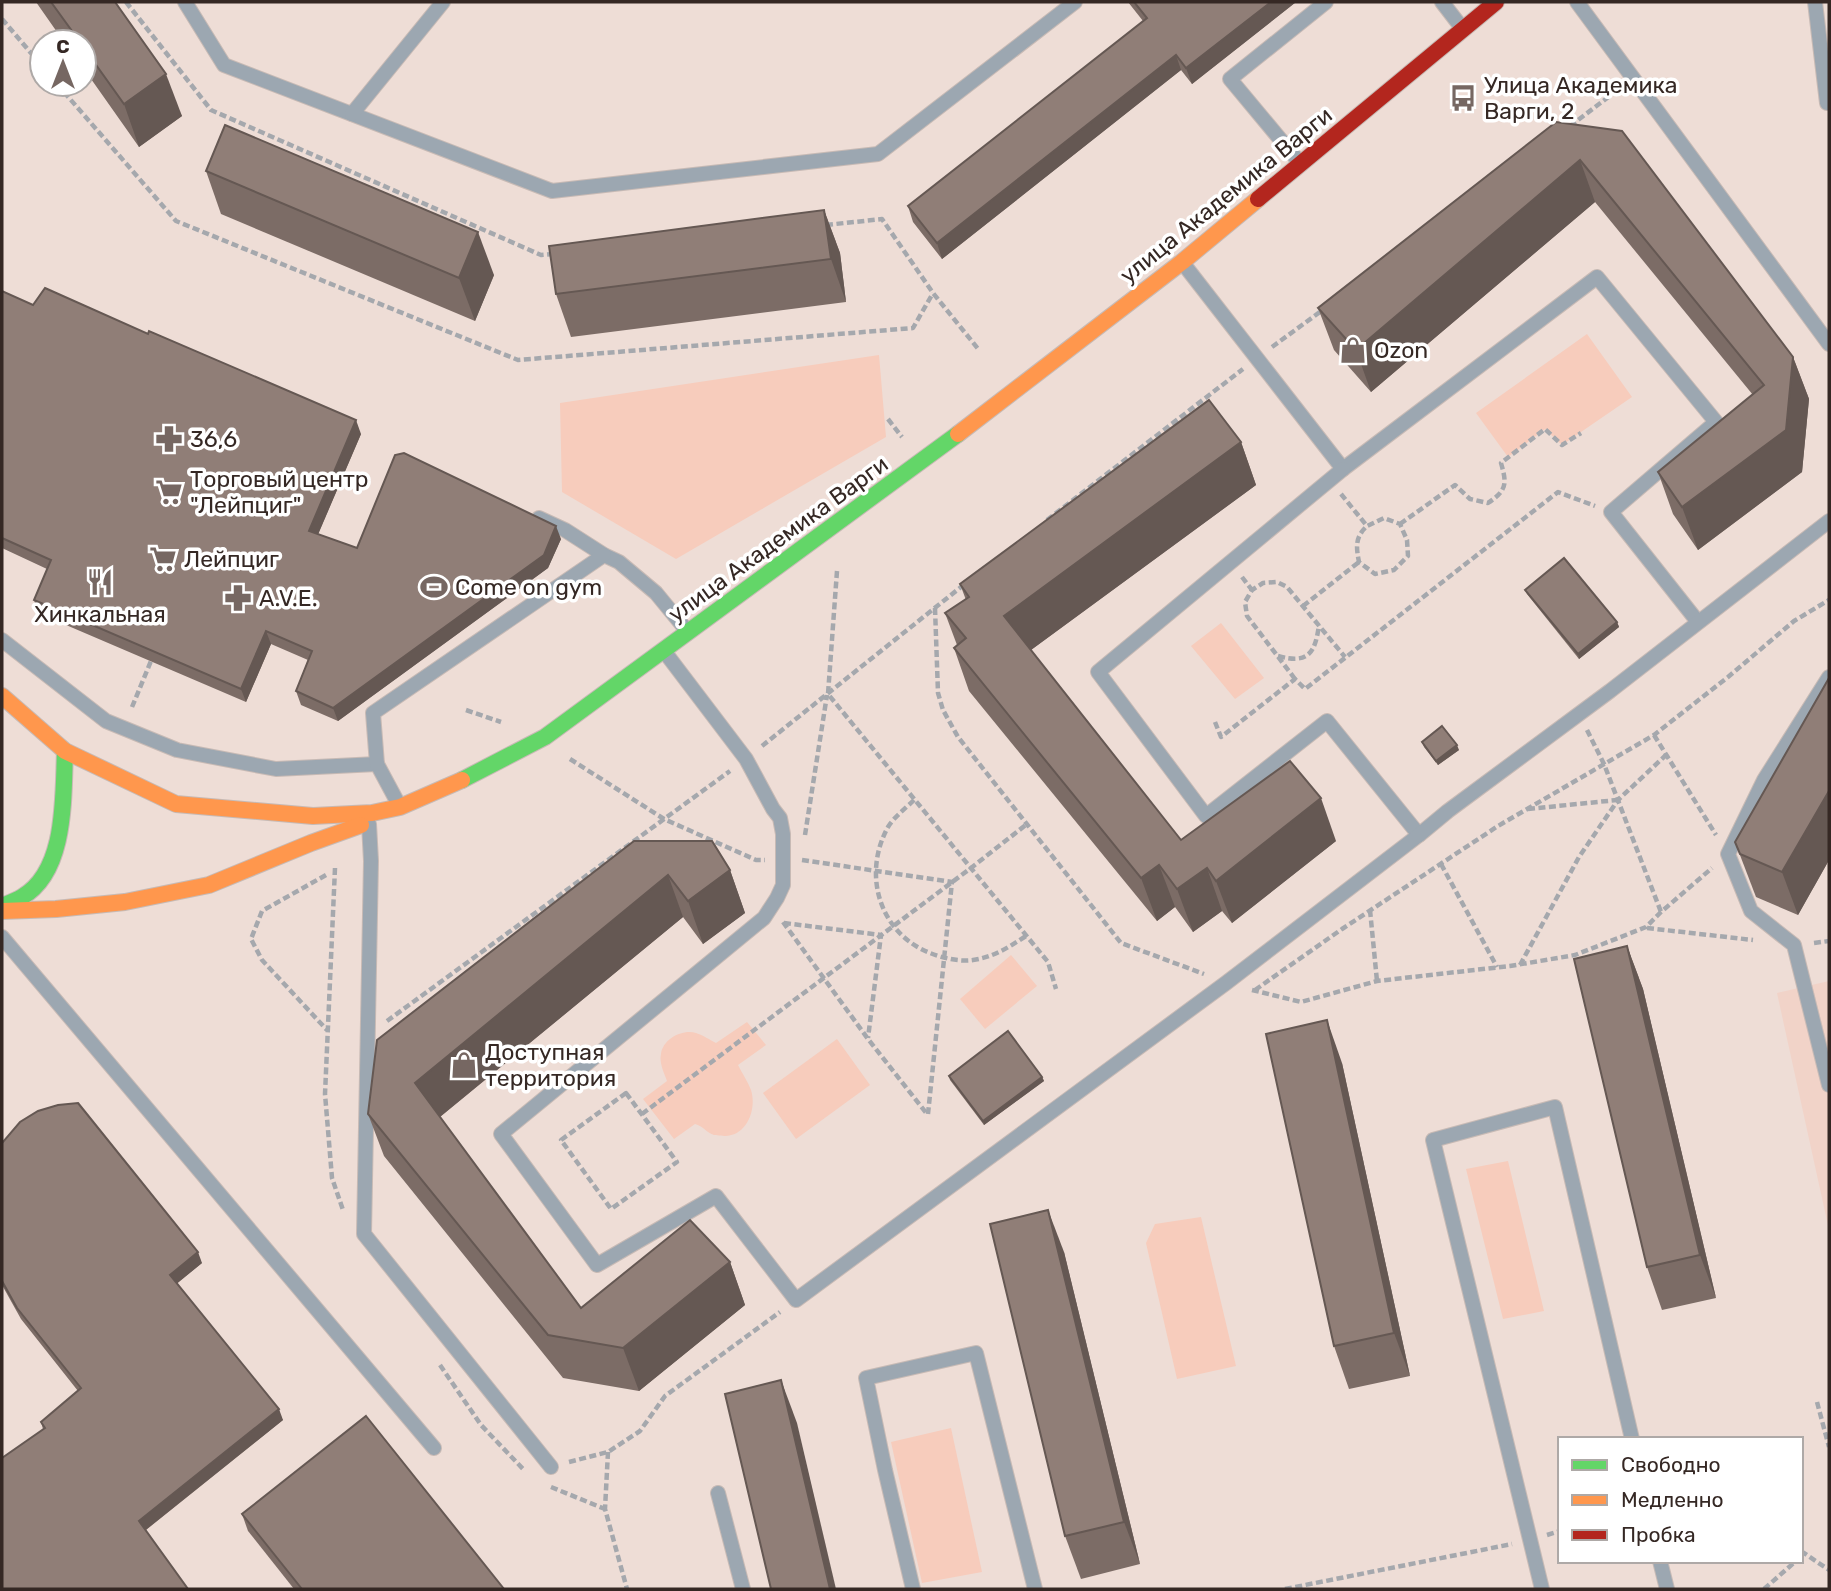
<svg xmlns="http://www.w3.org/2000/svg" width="1831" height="1591" viewBox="0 0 1831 1591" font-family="Rubik,sans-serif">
<rect width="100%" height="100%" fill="#eeddd6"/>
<path fill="#f1d3c8" d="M1829,981V1230L1777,993Z"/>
<g fill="#f7ccbc">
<path d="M1587,334L1632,397L1562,445L1545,429L1508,457L1476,413Z"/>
<path d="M879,355L886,437L676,559L562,492L560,403Z"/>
<path d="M1221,623L1264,678L1235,699L1191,646Z"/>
<path d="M1011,955L1037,986L985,1029L960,999Z"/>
<path d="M747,1022L766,1045L738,1065C742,1073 748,1082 751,1090C757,1109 747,1136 725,1136C724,1136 714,1135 714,1135C707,1133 703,1126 695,1124L674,1139L643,1099L667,1081C664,1073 659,1063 661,1054C663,1039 682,1029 696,1033C703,1035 710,1040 716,1043Z"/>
<path d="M837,1039L870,1085L796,1139L763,1093Z"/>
<path d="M1508,1161L1544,1311L1503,1319L1466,1169Z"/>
<path d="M1201,1217L1236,1366L1177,1379L1146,1243L1155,1224Z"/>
<path d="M951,1428L982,1572L922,1583L891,1442Z"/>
</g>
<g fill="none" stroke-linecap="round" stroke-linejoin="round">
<defs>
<g id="lane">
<path d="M185,2L224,65L552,191L878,154L1075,2"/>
<path d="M1442,2L1462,28"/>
<path d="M1577,2L1829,344"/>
<path d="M1815,2L1827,103H1829"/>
<path d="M352,114L443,2"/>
<path d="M1300,163L1230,79L1326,2"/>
<path d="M1182,262L1343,469L1597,277L1716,422L1611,512L1698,622"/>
<path d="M1343,469L1098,672L1206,816L1327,721L1419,835"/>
<path d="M539,518L565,530L604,555L619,562L656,593L688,632"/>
<path d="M2,640L106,721L177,750L276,769L377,764L399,805"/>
<path d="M664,651L746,759L773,809L780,818L783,834V885L777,898L764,918L501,1134L597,1265L716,1196L796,1300L1226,983L1419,835L1448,811L1610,691L1829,521"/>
<path d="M1829,677L1764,780L1728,854L1751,911L1794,945L1829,1085"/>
<path d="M377,764L373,713L604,555"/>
<path d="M369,824L371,861L364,1234L551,1467"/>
<path d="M2,937L434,1448"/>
<path d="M718,1493L743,1589"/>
<path d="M1660,1561L1667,1589"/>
<path d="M913,1589L885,1470L866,1378L976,1353L1035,1589"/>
<path d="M1542,1589L1433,1140L1555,1107L1632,1439"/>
</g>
<g id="fast">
<path d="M462,780L545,737L958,434"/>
<path d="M2,906C9,903 16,901 22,897C67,871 63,796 65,751"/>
</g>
<g id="slow">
<path d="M958,434L1182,262L1258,199"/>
<path d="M2,696L65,751L176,804L313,816L372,813L400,807L462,780"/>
<path d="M2,911L56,909L125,902L209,885L311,843L361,825"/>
</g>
<path id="jam" d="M1258,199L1496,2"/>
</defs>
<use href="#lane" stroke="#c7bab5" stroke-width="16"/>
<use href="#fast" stroke="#c7bab5" stroke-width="18"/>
<use href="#slow" stroke="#c7bab5" stroke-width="18"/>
<use href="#jam" stroke="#c7bab5" stroke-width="18"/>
<g stroke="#a5a8ad" stroke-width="4.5" stroke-dasharray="7 3.5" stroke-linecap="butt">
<path d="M126,2L211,110L541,255L553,254"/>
<path d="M2,19L42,66"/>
<path d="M57,84L176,221L518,360L913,328L933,293"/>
<path d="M1570,126L1619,89"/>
<path d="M826,225L882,219L933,293L979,350"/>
<path d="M1272,347L1324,309"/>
<path d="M888,419L902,437"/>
<path d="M1341,494L1367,526L1384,518L1400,524L1407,540L1408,556L1394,570L1375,574L1359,562C1356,547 1355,537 1367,526"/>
<path d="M1047,520L1243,369"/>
<path d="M1400,524L1455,485L1470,499L1488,503C1507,490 1507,484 1501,463L1545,429L1562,445L1581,433"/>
<path d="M837,571L828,694L1048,962L1056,989"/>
<path d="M1242,577L1252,590"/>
<path d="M1303,606L1359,562"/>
<path d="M935,608L938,693L943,710L958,737L1121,943L1204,974"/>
<path d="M1278,656C1308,664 1315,654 1319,625"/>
<path d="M1295,679L1247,616L1245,602L1252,590L1263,583L1277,582L1287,587L1345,657"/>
<path d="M132,707L151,661"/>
<path d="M466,710L501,722"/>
<path d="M1215,722L1221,737L1295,679L1305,689L1558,492L1595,506"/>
<path d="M1587,730L1604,764L1661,912"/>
<path d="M1654,735L1716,835"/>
<path d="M762,746L966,583"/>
<path d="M570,759L664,819L756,860H765"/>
<path d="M914,800C906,808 894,817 888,827C862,874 879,933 930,953C943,958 959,962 973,960C994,957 1009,947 1026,936"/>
<path d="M1528,809L1617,800"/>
<path d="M805,835L827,695"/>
<path d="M802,860L952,882L928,1114"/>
<path d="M1441,864L1497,967"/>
<path d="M335,868L325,1094L332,1178L343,1210"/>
<path d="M326,875L262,911L251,939L262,960L327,1030"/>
<path d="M1370,910L1377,981"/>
<path d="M783,922L868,1039L927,1114"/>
<path d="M784,923L881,935L868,1038"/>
<path d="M1647,928L1753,940"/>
<path d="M1814,943L1829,941"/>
<path d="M1520,965L1579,857L1618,800L1666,755"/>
<path d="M1252,990L1301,1002L1377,981L1510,966L1575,955L1646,927L1661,912L1712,868"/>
<path d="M1255,990L1342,929L1498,826L1654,735L1728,677L1794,621L1829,600"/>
<path d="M387,1021L730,771"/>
<path d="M626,1093L677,1162L611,1209L561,1140Z"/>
<path d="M642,1114L971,868L1027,824"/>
<path d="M440,1365L481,1425L524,1470"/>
<path d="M1817,1402L1829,1447"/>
<path d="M608,1452L605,1509L627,1589"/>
<path d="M569,1462L608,1452L640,1431L665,1396L780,1312"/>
<path d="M551,1487L605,1509"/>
<path d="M1547,1535L1560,1531"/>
<path d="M1801,1551L1829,1570"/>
<path d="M1285,1589L1512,1544"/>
<path d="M1764,1589L1796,1561"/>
</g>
<use href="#lane" stroke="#9ca7b1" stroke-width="14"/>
<use href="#fast" stroke="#63d668" stroke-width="16"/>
<use href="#slow" stroke="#ff974d" stroke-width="16"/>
<use href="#jam" stroke="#b3261e" stroke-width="16"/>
</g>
<g fill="#7c6c66">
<path d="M36,2H115L182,116L139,147L84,69V42H64Z"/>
<path d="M1128,2H1296L1192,84L1181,70L942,259L913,222L908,206L1143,21Z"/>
<path d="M1556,122L1793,357L1809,399L1802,472L1698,550L1673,514L1658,472L1753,395L1595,202L1371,392L1334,350L1318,308Z"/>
<path d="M206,171L494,275L475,321L221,214Z"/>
<path d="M824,210L840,253L846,302L571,337L556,294Z"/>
<path d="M2,291L33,305L361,434L318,534L357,548L561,539L548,568L338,721L301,705L296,691L308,660L271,644L246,702L38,613L34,600L47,569L2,548Z"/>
<path d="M1241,442L1256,485L1031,650L1181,840L1336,841L1232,923L1222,911L1193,932L1175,907L1157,921L969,691L954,648L957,645L945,613L966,600L960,584Z"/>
<path d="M1525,590L1617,622L1619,627L1579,659L1527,594Z"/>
<path d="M1829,678V860L1798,915L1756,897L1735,842Z"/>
<path d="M1422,742L1459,750L1438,765L1424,747Z"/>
<path d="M712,841L730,870L745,913L703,944L683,917L440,1117L581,1308L730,1262L745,1305L639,1391L563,1378L384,1156L368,1114Z"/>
<path d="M1627,946L1643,989L1716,1298L1662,1310L1647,1267Z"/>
<path d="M1342,1063L1410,1376L1349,1389L1334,1346Z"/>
<path d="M949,1076L1042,1077L1044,1081L984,1125L950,1080Z"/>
<path d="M2,1143L202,1263L177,1283L283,1420L146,1530L43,1429L41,1422L78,1391L21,1319L2,1285Z"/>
<path d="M1064,1252L1140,1564L1081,1579L1065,1536Z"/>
<path d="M242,1514L504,1589H294L248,1531Z"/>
</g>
<g fill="#655853">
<path d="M1271,2H1296L1192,84L1186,68Z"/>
<path d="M1176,55L1181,70L942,259L937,243Z"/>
<path d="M166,74L182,116L139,147L124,104Z"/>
<path d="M1580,160L1595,202L1371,392L1356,350Z"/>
<path d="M824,210L840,253L846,302L831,259Z"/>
<path d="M478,232L494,275L475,321L459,278Z"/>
<path d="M1793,357L1809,399L1802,472L1698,550L1682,507Z"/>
<path d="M356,420L361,434L314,544L309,531Z"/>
<path d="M1241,442L1256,485L1020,658L1004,616Z"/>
<path d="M556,526L561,539L548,568L338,721L333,708Z"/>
<path d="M1617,622L1619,627L1579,659L1578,654Z"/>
<path d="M266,631L271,644L246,702L241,689Z"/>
<path d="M1457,745L1459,750L1438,765L1436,761Z"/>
<path d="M1829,791V860L1798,915L1782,872Z"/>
<path d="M1321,798L1336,841L1232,923L1216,881Z"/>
<path d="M1159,865L1175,907L1157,921L1141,878Z"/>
<path d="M1207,868L1222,911L1193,932L1177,889Z"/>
<path d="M730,870L745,913L703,944L688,901Z"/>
<path d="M668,875L683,917L430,1125L415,1083Z"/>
<path d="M1627,946L1643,989L1716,1298L1700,1255Z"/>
<path d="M1327,1020L1342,1063L1410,1376L1394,1333Z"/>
<path d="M1042,1077L1044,1081L984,1125L983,1121Z"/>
<path d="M1048,1210L1064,1252L1140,1564L1124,1522Z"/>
<path d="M198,1252L202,1263L174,1286L170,1275Z"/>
<path d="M730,1262L745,1305L639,1391L623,1348Z"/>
<path d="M781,1380L797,1423L836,1589H830Z"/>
<path d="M279,1409L283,1420L143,1532L139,1521Z"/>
</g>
<g fill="#907e77" stroke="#655853" stroke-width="2">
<path d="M51,2H115L166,74L124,104L84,48V42H80Z"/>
<path d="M1134,2H1271L1186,68L1176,55L937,243L908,206L1147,18Z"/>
<path d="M1556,122L1622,131L1793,357L1786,430L1682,507L1658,472L1764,385L1580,160L1356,350L1318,308Z"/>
<path d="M225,125L478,232L459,278L206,171Z"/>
<path d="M824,210L831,259L556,294L549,246Z"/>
<path d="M45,288L148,334L149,331L356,420L309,531L357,548L395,455L404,453L556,526L544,555L333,708L296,691L312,651L266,631L241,689L34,600L51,560L2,538V291L33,305Z"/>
<path d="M1209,400L1241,442L1004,616L1181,840L1290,761L1321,798L1216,881L1207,868L1177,889L1159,865L1141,878L954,648L966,638L945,613L969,597L960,584Z"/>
<path d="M1564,558L1617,622L1578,654L1525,590Z"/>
<path d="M1829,678V791L1782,872L1740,854L1735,842Z"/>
<path d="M1442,726L1457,745L1436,761L1422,742Z"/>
<path d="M634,841H712L730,870L688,901L668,875L415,1083L581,1308L690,1220L730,1262L623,1348L548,1335L368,1114L377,1040Z"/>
<path d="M1627,946L1700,1255L1647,1267L1574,959Z"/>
<path d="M1327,1020L1394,1333L1334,1346L1266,1034Z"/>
<path d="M1008,1031L1042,1077L983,1121L949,1076Z"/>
<path d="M78,1103L198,1252L170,1275L279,1409L139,1521L188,1589H2V1458L45,1428L41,1422L81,1388L17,1308L2,1281V1143L20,1122L38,1111L58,1105Z"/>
<path d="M1048,1210L1124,1522L1065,1536L990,1224Z"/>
<path d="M781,1380L830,1589H771L725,1394Z"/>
<path d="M366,1416L504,1589H302L242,1514Z"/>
</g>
<defs>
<symbol id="bus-bare" viewBox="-9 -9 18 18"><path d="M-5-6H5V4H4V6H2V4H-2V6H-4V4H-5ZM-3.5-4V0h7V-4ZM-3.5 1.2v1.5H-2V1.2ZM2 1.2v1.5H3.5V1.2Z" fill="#766762" stroke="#fff" stroke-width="2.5" paint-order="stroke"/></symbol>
<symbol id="shop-bare" viewBox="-9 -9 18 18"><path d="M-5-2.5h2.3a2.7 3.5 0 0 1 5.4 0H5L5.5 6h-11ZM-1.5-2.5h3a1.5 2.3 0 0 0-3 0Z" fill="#766762" stroke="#fff" stroke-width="2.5" paint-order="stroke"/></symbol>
<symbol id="pharmacy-bare" viewBox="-9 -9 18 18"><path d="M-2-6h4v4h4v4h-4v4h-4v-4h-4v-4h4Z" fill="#766762" stroke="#fff" stroke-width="2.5" paint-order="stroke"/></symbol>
<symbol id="supermarket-bare" viewBox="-9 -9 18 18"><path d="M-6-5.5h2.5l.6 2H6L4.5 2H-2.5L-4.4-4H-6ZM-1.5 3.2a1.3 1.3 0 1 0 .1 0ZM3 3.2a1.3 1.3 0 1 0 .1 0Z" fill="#766762" stroke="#fff" stroke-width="2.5" paint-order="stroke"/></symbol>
<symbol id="restaurant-bare" viewBox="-9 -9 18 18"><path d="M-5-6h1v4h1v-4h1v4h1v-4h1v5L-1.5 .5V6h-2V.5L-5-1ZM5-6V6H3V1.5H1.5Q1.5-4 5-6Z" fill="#766762" stroke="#fff" stroke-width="2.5" paint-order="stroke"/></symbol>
<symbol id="stadium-bare" viewBox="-9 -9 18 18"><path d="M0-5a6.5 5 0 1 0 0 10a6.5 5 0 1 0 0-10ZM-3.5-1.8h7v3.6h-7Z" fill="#766762" stroke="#fff" stroke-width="2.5" paint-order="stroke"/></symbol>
</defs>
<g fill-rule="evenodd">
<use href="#bus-bare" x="1444" y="79" width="38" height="38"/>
<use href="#shop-bare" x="1334" y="331" width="38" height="38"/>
<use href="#pharmacy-bare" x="150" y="420" width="38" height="38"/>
<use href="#supermarket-bare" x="150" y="473" width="38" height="38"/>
<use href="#supermarket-bare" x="144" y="540" width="38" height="38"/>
<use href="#restaurant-bare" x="81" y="563" width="38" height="38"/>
<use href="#stadium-bare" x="415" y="568" width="38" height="38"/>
<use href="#pharmacy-bare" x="219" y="579" width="38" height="38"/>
<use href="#shop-bare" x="445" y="1046" width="38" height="38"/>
</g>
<g text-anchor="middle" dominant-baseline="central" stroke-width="7" stroke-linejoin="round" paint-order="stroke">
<g font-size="23" fill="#352824" stroke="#fff" text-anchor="start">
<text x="1484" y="85">Улица Академика<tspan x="1484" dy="26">Варги, 2</tspan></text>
<text x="1374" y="350">Ozon</text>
<text x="190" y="439">36,6</text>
<text x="190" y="479">Торговый центр<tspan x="190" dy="26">"Лейпциг"</tspan></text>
<text x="184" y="559">Лейпциг</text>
<text x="455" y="587">Come on gym</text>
<text x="259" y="598">A.V.E.</text>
<text x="100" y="614" text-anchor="middle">Хинкальная</text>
<text x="485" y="1052">Доступная<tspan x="485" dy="26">территория</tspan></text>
</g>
<g font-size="23" fill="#352824" stroke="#fff">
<text transform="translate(1226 195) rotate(-39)">улица Академика Варги</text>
<text transform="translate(778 539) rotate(-36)">улица Академика Варги</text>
</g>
</g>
<rect width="1831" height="1591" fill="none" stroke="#352824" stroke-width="7"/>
<rect x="1558" y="1437" width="245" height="126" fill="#ffffff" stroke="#aea9a7" stroke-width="2"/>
<rect x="1572" y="1460" width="35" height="10" fill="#63d668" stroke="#aea9a7" stroke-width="2"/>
<text x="1621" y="1472" font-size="21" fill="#352824">Свободно</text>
<rect x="1572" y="1495" width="35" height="10" fill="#ff974d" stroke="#aea9a7" stroke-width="2"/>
<text x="1621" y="1507" font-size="21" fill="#352824">Медленно</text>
<rect x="1572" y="1530" width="35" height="10" fill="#b3261e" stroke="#aea9a7" stroke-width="2"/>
<text x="1621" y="1542" font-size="21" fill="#352824">Пробка</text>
<g transform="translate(63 63)"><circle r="33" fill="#ffffff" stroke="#aea9a7" stroke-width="2"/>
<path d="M0-5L12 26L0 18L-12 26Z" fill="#766762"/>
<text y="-10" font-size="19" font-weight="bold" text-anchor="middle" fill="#352824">С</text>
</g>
</svg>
